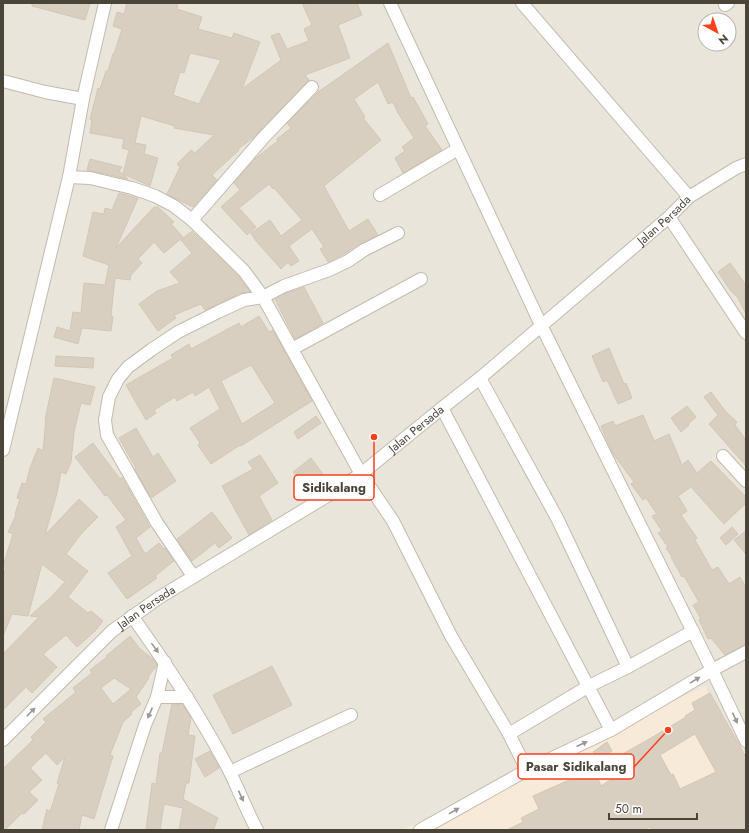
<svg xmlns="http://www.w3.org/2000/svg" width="749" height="833" viewBox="0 0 749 833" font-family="Jost,sans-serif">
<rect width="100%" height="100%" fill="#f6f3ec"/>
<path fill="#eae5da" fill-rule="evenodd" d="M3,3H746V830H3ZM705,20H729V44H705Z"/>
<path fill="#f7ead8" d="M705,686L746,775V830H402Z"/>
<g fill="#d8cfc1" stroke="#d3c7b4" fill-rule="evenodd">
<path d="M32,3H90L85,20L32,6Z"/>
<path d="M127,3H178L177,9L202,17L198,29L232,38L234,33L260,42L242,89L281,60L271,36L279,33L287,49L309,41L304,29L312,25L302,3H357L362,15L338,25L350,58L305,75L309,80L254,137L238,149L239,150L212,175L217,180L193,207L167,194L180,167L177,164L191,150L195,153L214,135L174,128L175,126L141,116L135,143L146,145L144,154L158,158L150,186L123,174L129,150L122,148L124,139L90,133L92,120L90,119L98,88L100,89L106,71H108L113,54H114L122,29L113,26L117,12L124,14ZM190,53L221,60L199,104L173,95L180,72L184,73Z"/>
<path d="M388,43L411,98L413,97L428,124L425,126L442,150L403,173L395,158L405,151L402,147L414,138L398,113L393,102L388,104L378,82L354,99L365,117L363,118L381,140L324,186L349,231L368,219L378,235L361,243L344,254L328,262L320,249L324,247L312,229L289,246L299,261L291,266L288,262L281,269L256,241L251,233L270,220L281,236L302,220L274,188L273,189L269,184L239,208L256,227L247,235L221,207L240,190L234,183L257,157L278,141L277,139L291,128L287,123L318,92Z"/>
<path d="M90,159L122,167L119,171L128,179L87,170Z"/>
<path d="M119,193L138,198L116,248L154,207H158L174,222L171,224L183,237L164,253L154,242L138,259L142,263L131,275L130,280L115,278L111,316L113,317L111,331L82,328L78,344L54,337L57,327L70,331L73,312L81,313L84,283L105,285L109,265L83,256L93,212L104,214L105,208L112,210Z"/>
<path d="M192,231L238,276L250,292L241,293L205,310L201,304L174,315L176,318L158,331L139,304L157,291L180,283L170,272L192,253L181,240Z"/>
<path d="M730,263L746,285V314L738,298L731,291L718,272Z"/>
<path d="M304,287L323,323L295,339L275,299L287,293Z"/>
<path d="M259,316L269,332L273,330L312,401L241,446L240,445L211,464L198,445L200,443L190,428L220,409L209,387L195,396L193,392L177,401L175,397L154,410L156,413L146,420L126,385L173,358L171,355L189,344L191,349L239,323L241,327ZM251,365L275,403L242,424L221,381Z"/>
<path d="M609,348L624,384L626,383L632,398L618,404L607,380L603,382L592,356Z"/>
<path d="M56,356L94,358L93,368L55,366Z"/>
<path d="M54,378L95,387L90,405L81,403L74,432L71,462L66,474L61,472L57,493L45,535L79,499L98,517L81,534L66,554L88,571L68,597L88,613L91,611L103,621L95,631L77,647L66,635L43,654L57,667L32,693L26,687L3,710V654L39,617L30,616L50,598L65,582L42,564L28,616L12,614L3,636V578L6,567L3,566L13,534L8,532L16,515L15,514L20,499L17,498L22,483L26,484L30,468L38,448L43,451L46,419H45Z"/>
<path d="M711,392L726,412L737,422L735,425L746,440V466L709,424L718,415L704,397Z"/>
<path d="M687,406L696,417L688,424L689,425L681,432L671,418Z"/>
<path d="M643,415L654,441L669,434L682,465L688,460L697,473L711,461L746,497V503L724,524L691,487L678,496L687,511L681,515L697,538L695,540L712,570L718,567L729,584L740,577L746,587V644L725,655L711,638L708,639L699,620L701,619L693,605L699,602L684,576L682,577L671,557H672L666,548L668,547L658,533L662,531L652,516L657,514L646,498L643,500L631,484L634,482L612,452L601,426L613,421L615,426Z"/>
<path d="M316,416L321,423L298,439L294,432Z"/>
<path d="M136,428L153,457L158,453L176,481L151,498L135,469L136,468L119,438Z"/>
<path d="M93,443L120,479L122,477L150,527L136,538L145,554L159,543L164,549L165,548L174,561L155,576L157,578L127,599L108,573L132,556L116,527L126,520L107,495L105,496L75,457Z"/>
<path d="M260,455L278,483L259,496L272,520L249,535L222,486L253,469L248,462Z"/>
<path d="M311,458L331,485L312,496L293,472Z"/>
<path d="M212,512L232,538L219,548L215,543L192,561L177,539Z"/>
<path d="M732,527L738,534L726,545L720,538Z"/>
<path d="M746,531V554L734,540Z"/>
<path d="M130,636L140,649L153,659L157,665L148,677L149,678L136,697L141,704L131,712L132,714L123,722L110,755L113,756L94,819L82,815L79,830H42L47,809L50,812L59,784L57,783L65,757L57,765L46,753L30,768L42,780L29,792L38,800L24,814L22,813L5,830H3V769L33,740L31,737L46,722L43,719L76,692L73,688L92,673L90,670L107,657L106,656ZM114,678L131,689L113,704L101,688Z"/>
<path d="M272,666L292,705L233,734L213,695Z"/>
<path d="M710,693L746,757V830H652L650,827L644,830H507L523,822L521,818L539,809L533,796L594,769L601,786L627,769L619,756L651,738L686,717L685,716L695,710L692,703ZM695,734L716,772L680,789L673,774L671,775L660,755Z"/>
<path d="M172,704L183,705L191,718L188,735L195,736L189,783H186L183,799L218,818L213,830H179L183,808L164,804L160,830H146L152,783L156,784L160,753H162Z"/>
<path d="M607,742L612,751L598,760L593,752Z"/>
<path d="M210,751L219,768L205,777L195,759Z"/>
</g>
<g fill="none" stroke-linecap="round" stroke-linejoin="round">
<defs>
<g id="minor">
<path d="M390,3L541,325L712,670L746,741"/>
<path d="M522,3L689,197"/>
<path d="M725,5L728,3"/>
<path d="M3,81L45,92L83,99"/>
<path d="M69,177L90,178L132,188L155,196L174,206L192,220L244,271L263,297L361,474L393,521L451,636L509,734L527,770"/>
<path d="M380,195L458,149"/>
<path d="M669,217L746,333"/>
<path d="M192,220L264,137L312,87"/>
<path d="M292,349L421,279"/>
<path d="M480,378L557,518L628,667"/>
<path d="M442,408L611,730"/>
<path d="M3,450L69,177L83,99L105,3"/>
<path d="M723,456L746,481"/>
<path d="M193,576L157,523L107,435L105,420L109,397L118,379L128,367L151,350L178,332L218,312L244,300L263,297L284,286L329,270L348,261L364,250L398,233"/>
<path d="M132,616C168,666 201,717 230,772C239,791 247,811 257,830"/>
<path d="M157,697H187"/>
<path d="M509,734L589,686L628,667L693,631"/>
<path id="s1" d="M3,740L112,631L160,597L327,496L361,474L442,408L480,378L669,217L689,197L736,168L746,164"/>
<path d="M230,772L351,715"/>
<path d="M111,830L145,725L157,697L165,662"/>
<path d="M420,830L527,770L611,730L712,670L746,652"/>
</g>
</defs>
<use href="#minor" stroke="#c2bbae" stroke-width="14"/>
<use href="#minor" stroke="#fff" stroke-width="12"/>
</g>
<defs><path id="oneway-solid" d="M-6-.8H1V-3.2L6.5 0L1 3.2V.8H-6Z"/></defs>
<g fill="#9c9892">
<use href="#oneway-solid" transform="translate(155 648) rotate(54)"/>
<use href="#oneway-solid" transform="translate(695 680) rotate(-31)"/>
<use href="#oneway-solid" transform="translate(31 712) rotate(-45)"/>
<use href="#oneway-solid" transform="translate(150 713) rotate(113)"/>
<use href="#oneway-solid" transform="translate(735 718) rotate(65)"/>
<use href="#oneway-solid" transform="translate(582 744) rotate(-25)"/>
<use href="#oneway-solid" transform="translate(241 796) rotate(65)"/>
<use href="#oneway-solid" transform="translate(454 811) rotate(-29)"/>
</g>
<g text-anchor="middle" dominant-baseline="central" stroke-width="3" stroke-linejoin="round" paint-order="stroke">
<g font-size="12" fill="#4b4439" stroke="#fff">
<text stroke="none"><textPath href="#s1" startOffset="844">Jalan Persada</textPath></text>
<text stroke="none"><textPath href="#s1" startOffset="520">Jalan Persada</textPath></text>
<text stroke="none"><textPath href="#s1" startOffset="196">Jalan Persada</textPath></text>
</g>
</g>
<path fill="none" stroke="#fc3f1d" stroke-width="1.5" d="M374 437L374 488M668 730L634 767"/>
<g fill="#fc3f1d" stroke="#fff" stroke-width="1.5">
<circle cx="374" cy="437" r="4"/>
<circle cx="668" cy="730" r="4"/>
</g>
<g fill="#fff" stroke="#fc3f1d" stroke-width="1.5">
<rect x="294" y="475" width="80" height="25" rx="4"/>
<rect x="518" y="754" width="116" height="25" rx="4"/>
</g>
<g font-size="13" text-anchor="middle" font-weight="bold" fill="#4b4439">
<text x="334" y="492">Sidikalang</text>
<text x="576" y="771">Pasar Sidikalang</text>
</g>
<rect width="749" height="833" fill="none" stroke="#4b4439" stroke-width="8"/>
<g transform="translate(717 32) rotate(140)"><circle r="19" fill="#ffffff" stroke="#b7b4b0"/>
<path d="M0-3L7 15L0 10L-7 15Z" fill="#fc3f1d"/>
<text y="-6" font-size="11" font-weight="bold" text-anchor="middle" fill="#4b4439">N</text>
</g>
<path d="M609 813v6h88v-6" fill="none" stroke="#4b4439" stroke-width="2"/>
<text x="615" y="813" font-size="12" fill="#4b4439" stroke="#ffffff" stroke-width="3" paint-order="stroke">50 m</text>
</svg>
